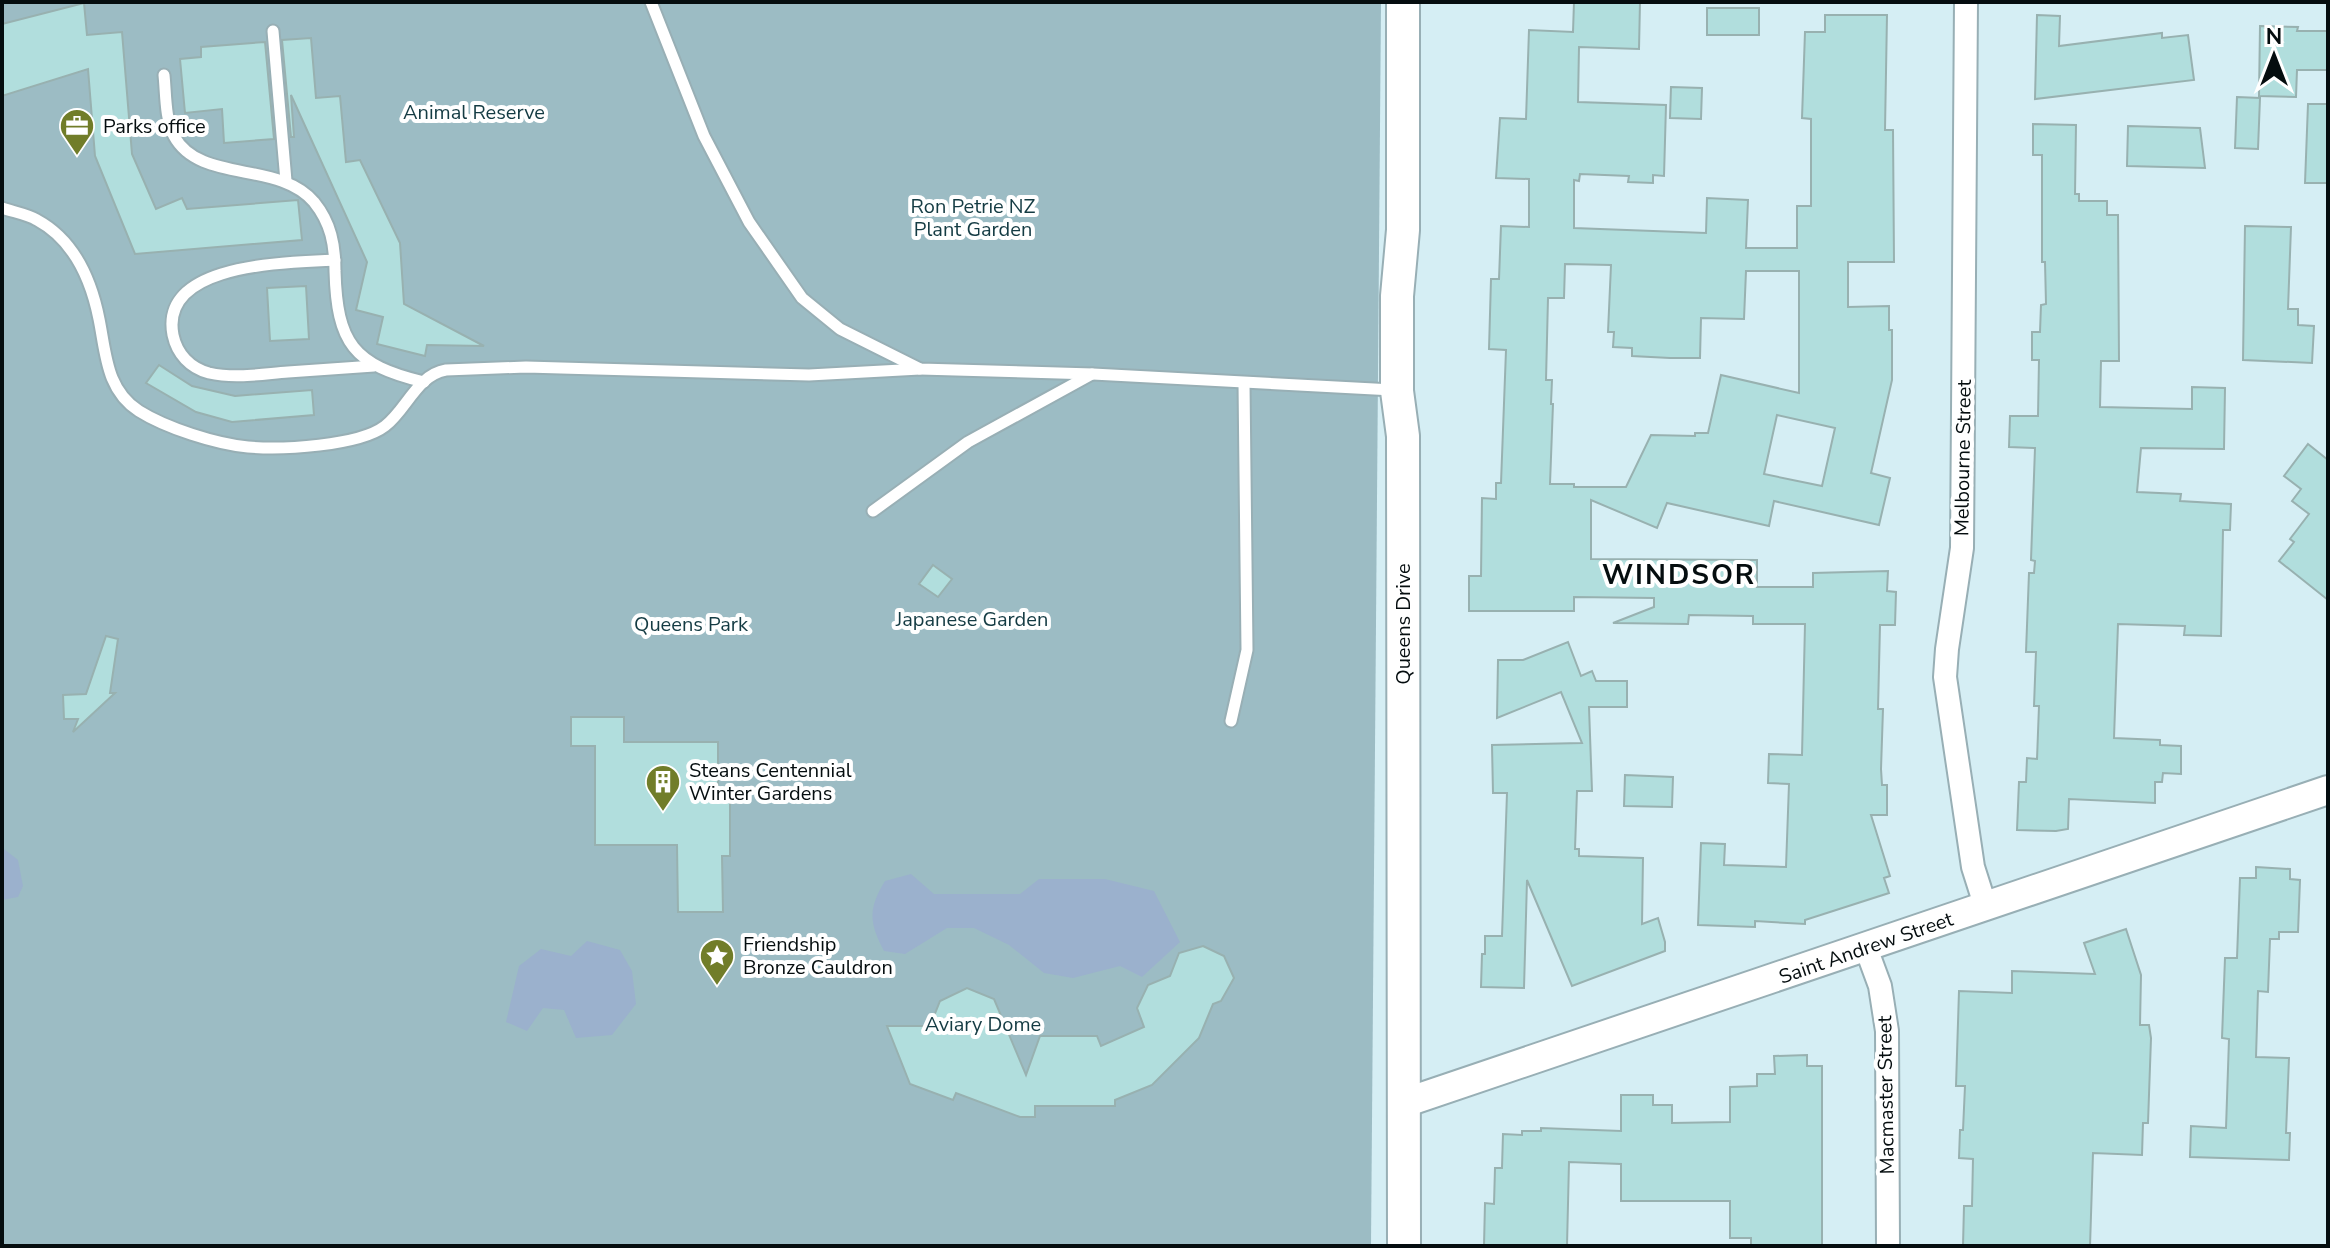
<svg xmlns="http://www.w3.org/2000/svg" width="2330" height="1248" viewBox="0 0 2330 1248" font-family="'Nunito Sans',sans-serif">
<rect width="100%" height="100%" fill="#d5eef4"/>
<path fill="#9cbcc4" d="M2,2H1381L1371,1246H2Z"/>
<g fill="#9bb1cd">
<path d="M4,849L18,860L23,886L18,897L2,900Z"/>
<path d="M911,874L934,894H1020L1039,879H1105L1154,891L1180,942L1142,977L1120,966L1073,978L1044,973L1009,945L974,928H947L905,954L884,951C869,922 868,909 885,881Z"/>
<path d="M587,941L620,950L632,971L636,1004L612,1035L576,1038L564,1010L543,1008L527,1031L506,1022L519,966L541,949L571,956Z"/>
</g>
<g fill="#b1dedd" stroke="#98b1b0" stroke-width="2" fill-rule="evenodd">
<path d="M1574,2H1640L1639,49L1579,47L1578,102L1666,105L1664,176L1653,175V183L1628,182L1629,176L1580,174L1579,181L1574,180V228L1706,233L1707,198L1748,200L1746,248H1797V206H1811V119L1802,118L1805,32H1825V15H1887L1885,130H1893L1894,262H1848V307L1889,306V330H1892V380L1871,473L1890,478L1879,525L1774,501L1769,526L1667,503L1657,528L1591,500V559L1757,560V587H1813V573L1888,571L1887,591L1896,592L1895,625H1880L1878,709H1883L1881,769L1882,785H1887V815H1871L1890,876L1884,878L1889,893L1805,920V924L1755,921V927L1698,925L1701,843L1725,844L1724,865L1786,867L1789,784L1768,783L1769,754L1802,755L1805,624H1753V616L1689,615L1688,624L1613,623L1654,607V598L1574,597V611H1469V576H1481L1482,498L1496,499V483H1501L1506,350L1489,349L1491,279H1499L1501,226L1529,227V179L1496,178L1500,118L1526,119L1529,30L1573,32ZM1565,264L1611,265L1608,332H1614L1613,347L1632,348V356L1670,358H1700L1701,318L1744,319L1746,271H1799V393L1721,375L1708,433H1695V436L1651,435L1626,487H1574V484H1550L1553,404H1551L1552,380H1546L1548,298H1564ZM1777,415L1835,428L1822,486L1764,474Z"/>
<path d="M84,3L87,35L122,32L132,154L156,209L182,198L187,209L298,200L302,240L135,254L95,156L88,69L2,96V24Z"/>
<rect x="1707" y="8" width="52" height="27"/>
<path d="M2037,15L2060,16L2059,46L2162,33V38L2188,35L2194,80L2035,99Z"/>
<path d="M2260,26L2298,27L2297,31H2328V70H2297L2296,97L2259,96Z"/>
<path d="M311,38L316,98L340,96L346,162L360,160L400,243L404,304L484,346L427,345L425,356L377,344L383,317L356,310L367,262L291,95L294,137H291L282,40Z"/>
<path d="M265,42L274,139L224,143L222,109L185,113L180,59L201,57V47Z"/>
<path d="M1671,87L1702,88L1701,119L1670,118Z"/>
<path d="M2237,97L2260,98L2258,149L2235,148Z"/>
<path d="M2308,104H2328V183H2305Z"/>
<path d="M2033,124L2076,125L2075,194H2079V201H2107V215H2118L2119,361H2101L2100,407L2192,409V387L2225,388L2224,449L2141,448L2137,492L2181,494L2180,501L2231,504L2230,530H2223L2221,636L2184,635L2185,626L2118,624L2114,738L2160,740V745L2181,746V774L2163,773L2162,782H2155V803L2069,799L2068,829L2056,831L2017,830L2019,782H2026L2027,758L2037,759L2039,706H2034L2036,652H2026L2029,573H2034L2035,561L2031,560L2035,448L2009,447L2010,416H2038L2039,360H2032V332H2040L2041,305L2046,304L2045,262H2042V155H2033Z"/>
<path d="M2128,126L2200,128L2205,168L2127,166Z"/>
<path d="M2245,226L2291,227L2288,309H2298V325L2314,326L2312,363L2243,360Z"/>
<path d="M306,286L309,339L270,341L267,288Z"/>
<path d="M159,365L192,386L235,396L312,390L314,415L232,422L196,412L146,383Z"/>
<path d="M2308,444L2328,460V600L2279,561L2294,542L2290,539L2309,514L2292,501L2301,489L2284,476Z"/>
<path d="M933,565L952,579L938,597L919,584Z"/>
<path d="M106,636L118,639L110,693H115L73,732L78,719H64L63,695L86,694Z"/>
<path d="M1568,642L1581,676L1592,671L1596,681H1627V707H1589L1592,791H1577L1575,849H1579V856L1643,858L1642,924L1658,918L1665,942V951L1572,986L1527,880L1524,988L1481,987L1482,954H1485V936H1502L1507,793H1493L1492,745L1582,743L1561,692L1497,718L1498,660H1523Z"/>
<path d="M571,717H624V742H718V799H730V856H722L723,912H678L677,845H595V746H571Z"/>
<path d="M1625,775L1673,777L1672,807L1624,806Z"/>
<path d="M2256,867L2290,869V879L2300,880L2298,932H2279V939H2270L2268,992L2258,991L2256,1057L2289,1058L2286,1133H2290L2289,1160L2190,1157L2191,1126L2226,1128L2229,1039L2222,1038L2225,958H2237L2240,878H2256Z"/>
<path d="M2126,929L2141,975L2140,1025H2149L2151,1038L2148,1123H2143L2142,1155L2093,1153L2090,1246H1963L1964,1206H1972L1973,1159L1959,1158L1960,1130H1963L1965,1086H1956L1959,991L2012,993V971L2095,974L2084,943Z"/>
<path d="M1203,946L1224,956L1234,978L1221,1001L1213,1004L1199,1038L1152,1085L1115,1100V1106H1035V1117H1020L956,1093L953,1100L910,1084L887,1026H930L940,1001L967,988L994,999L1026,1075L1040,1036H1097L1101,1046L1144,1027L1137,1008L1148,985L1170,976L1179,953Z"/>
<path d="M1807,1055V1066H1822V1246H1751V1238H1730V1201H1621V1164L1569,1162L1567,1246H1484L1485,1203L1494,1204L1495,1168H1502L1503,1134L1522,1135V1131H1541V1128L1621,1131V1095H1653V1105H1672V1123L1730,1122V1087L1757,1086V1074H1775L1774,1056Z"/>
</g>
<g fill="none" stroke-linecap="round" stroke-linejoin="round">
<defs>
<g id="service">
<path d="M651,2L704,136L749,222L802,298L840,329L920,369L1093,374L1393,390"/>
<path d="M273,31L286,181"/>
<path d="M164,75C166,94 165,119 174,136C200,184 278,160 314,202C331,223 335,245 335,271C337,343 353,365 424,382"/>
<path d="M2,208C13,212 27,214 37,220C74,240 91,279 99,319C106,353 106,390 139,411C166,428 216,444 248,447C281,450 359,446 385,426C407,409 417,375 446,370L526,367L809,375L920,369"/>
<path d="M335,260C288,263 159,262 173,335C177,354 190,368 209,373C235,379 262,374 288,372C317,370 345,368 374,366"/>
<path d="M873,511L968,442L1092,374"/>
<path d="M1231,721L1247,650L1244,383"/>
</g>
<g id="minor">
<path d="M1966,2L1962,548L1947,649L1945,677L1973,867L1986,908"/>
<path d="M1866,948L1880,986L1887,1031L1888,1246"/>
</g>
<path id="tertiary" d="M1404,1103L2328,790"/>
<path id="secondary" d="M1403,2V230L1397,296V391L1403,436L1404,1246"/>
</defs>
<use href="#service" stroke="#98afb5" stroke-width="15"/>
<use href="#minor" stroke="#98afb5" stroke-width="26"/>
<use href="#tertiary" stroke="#98afb5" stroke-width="32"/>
<use href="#secondary" stroke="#98afb5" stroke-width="36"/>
<use href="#service" stroke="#fff" stroke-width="11"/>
<use href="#minor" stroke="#fff" stroke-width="22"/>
<use href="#tertiary" stroke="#fff" stroke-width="28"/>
<use href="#secondary" stroke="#fff" stroke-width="32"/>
</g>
<defs>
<symbol id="office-pin" viewBox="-11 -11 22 30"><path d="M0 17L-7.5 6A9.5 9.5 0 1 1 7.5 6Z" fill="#717d29" stroke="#fff"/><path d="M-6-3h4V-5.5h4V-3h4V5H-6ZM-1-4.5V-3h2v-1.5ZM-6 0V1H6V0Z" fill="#fff"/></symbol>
<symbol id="building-pin" viewBox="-11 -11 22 30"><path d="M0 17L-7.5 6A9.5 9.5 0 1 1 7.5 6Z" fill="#717d29" stroke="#fff"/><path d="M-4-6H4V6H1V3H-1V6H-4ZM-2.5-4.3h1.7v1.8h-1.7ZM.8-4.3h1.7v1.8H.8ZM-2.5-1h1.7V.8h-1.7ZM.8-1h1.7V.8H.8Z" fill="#fff"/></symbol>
<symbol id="sight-pin" viewBox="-11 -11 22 30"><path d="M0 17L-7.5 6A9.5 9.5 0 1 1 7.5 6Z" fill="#717d29" stroke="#fff"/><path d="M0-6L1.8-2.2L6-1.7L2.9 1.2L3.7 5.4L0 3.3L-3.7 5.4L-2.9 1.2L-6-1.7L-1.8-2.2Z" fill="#fff"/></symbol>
</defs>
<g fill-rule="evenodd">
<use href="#office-pin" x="57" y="106" width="40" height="54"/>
<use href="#building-pin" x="643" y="762" width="40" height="54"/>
<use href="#sight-pin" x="697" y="936" width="40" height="54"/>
</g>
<g text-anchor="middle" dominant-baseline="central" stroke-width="8" stroke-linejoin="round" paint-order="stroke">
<g font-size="20" fill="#143b43" stroke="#fff">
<text x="474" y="112">Animal Reserve</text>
<text x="973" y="206">Ron Petrie NZ<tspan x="973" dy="23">Plant Garden</tspan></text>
<text x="972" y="619">Japanese Garden</text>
<text x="691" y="624">Queens Park</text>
<text x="983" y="1024">Aviary Dome</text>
</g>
<g font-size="20" fill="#050d0f" stroke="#fff" text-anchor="start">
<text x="103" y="126">Parks office</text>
<text x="689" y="770">Steans Centennial<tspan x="689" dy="23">Winter Gardens</tspan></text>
<text x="743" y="944">Friendship<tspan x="743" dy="23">Bronze Cauldron</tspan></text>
</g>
<g font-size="20" fill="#050d0f" stroke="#fff">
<text transform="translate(1963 458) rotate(-89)">Melbourne Street</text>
<text transform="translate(1403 624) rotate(-90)">Queens Drive</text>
<text transform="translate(1866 948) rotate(-19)">Saint Andrew Street</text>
<text transform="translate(1886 1095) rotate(-91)">Macmaster Street</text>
</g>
<g font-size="28" font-weight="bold" letter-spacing="2" fill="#050d0f" stroke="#fff">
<text x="1679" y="575">WINDSOR</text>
</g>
</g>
<rect width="2330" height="1248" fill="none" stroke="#050d0f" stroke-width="8"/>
<g transform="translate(2274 56)" stroke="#ffffff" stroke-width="6" paint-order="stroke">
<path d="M0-6L14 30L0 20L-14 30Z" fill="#050d0f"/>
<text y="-12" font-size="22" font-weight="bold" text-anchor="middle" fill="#050d0f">N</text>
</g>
</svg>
